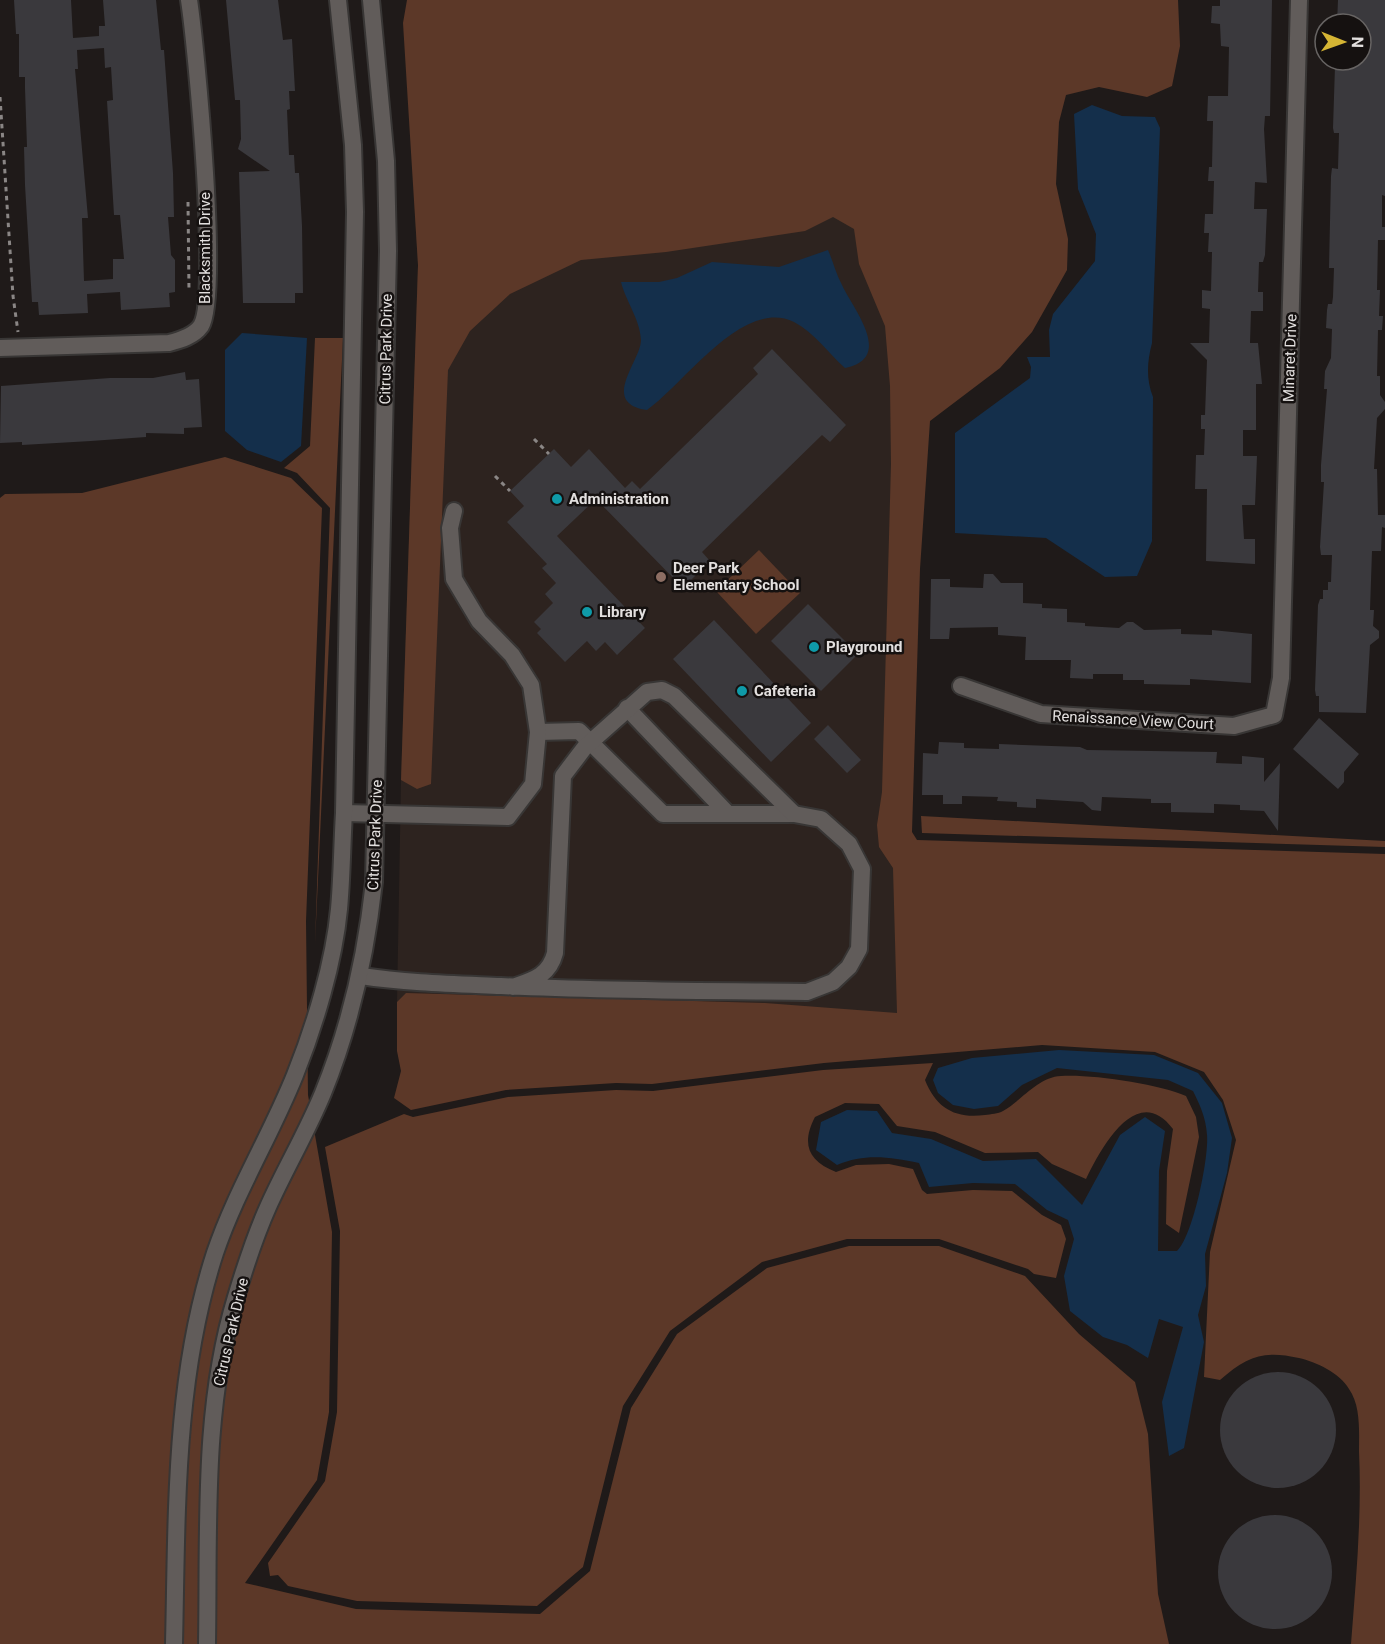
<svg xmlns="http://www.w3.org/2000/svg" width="1385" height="1644" viewBox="0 0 1385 1644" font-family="Roboto,sans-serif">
<rect width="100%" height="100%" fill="#1f1a19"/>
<path fill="#2d231f" d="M923,183L905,1016L397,1002L401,780L418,265L414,195Z"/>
<g fill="#5c3828">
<path d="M407,0H1178L1180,46L1172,86L1147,97L1099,87L1066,95L1059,122L1056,184L1068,239L1067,270L1032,332L1000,368L930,421L920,569L912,832L917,840L1385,854V1644H1351C1356,1579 1362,1516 1359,1451C1359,1432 1361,1406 1349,1389C1340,1373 1316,1362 1299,1358C1264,1350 1247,1356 1220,1380L1204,1377L1210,1252L1236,1140L1223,1100L1204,1072L1155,1052L1042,1045L824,1063L652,1084L616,1083L506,1090L411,1110L394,1098L401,1071L397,1051V1002L406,993L765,1003L897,1013L893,868L879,847L877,825L882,792L891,464L890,386L885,326L859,264L854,229L833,217L805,231L666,252L581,260L510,294L470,331L448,370L431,784L417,789L401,780L418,265L403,23Z"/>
<path d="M315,338H343L315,944L330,508L297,473L284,468L310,446Z"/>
<path d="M225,457L291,478L322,508L306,921L308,1095L332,1232L329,1412L317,1480L245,1583L356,1609L540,1614L590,1571L631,1408L677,1334L767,1268L849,1246H939L1025,1276L1079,1334L1135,1382L1148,1434L1158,1594L1169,1644H0V498L5,494L82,493Z"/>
<path d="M759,550L800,593L756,634L716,591Z"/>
<path d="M921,816L1385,841V847L922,833Z"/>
<path d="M933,1063L925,1080C936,1108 955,1119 985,1115C991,1114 998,1114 1003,1111C1021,1101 1038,1077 1061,1076C1091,1074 1159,1084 1186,1096L1196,1117L1199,1137L1179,1233L1166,1224L1167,1171L1173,1129C1137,1081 1101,1148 1086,1179L1052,1164L1038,1152L985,1153L935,1132L897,1126L879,1104L845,1103L815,1117C801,1144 808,1161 836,1172L856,1165L889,1164L913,1169L922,1190L927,1194L973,1190L1012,1191L1042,1215L1061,1225L1066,1239L1056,1278L1034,1274L1028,1269L939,1239H847L762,1262L670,1331L623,1406L583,1567L537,1606L357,1601L288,1586L278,1575L270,1576L268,1563L325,1481L337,1412L340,1231L325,1147L404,1114L413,1117L508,1097L616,1090L653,1091L823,1070Z"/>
</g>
<g fill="#142f4b">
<path d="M1092,105L1122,116L1155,117L1160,128L1152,343C1147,362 1146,379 1153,397L1152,541L1137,576L1105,577L1046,538L955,533V433L1030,378L1031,367L1027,357H1050L1049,330L1053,314L1095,261L1096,234L1078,189L1074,114Z"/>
<path d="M828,250C833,261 836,274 842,285C853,309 895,358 845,368C828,353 815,333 794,322C743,297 684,384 647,410C599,403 641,361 641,340C640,319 626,302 621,282H659L677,278L712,262L779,267Z"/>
<path d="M242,333L307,338L301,446L281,462L247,450L225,431V350Z"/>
<path d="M1059,1050L1154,1055L1198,1073L1222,1103L1232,1138L1227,1173L1205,1254L1206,1286L1198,1315L1204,1342L1184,1448L1169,1456L1162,1402L1183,1327L1159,1319L1148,1358L1127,1345L1103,1337L1070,1311L1064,1276L1074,1239L1068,1220L1047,1210L1015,1184L973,1183L929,1187L919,1163C890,1157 865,1153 837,1165L816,1150L821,1122L847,1110L877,1111L892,1133L931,1139L983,1161L1036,1159L1082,1205L1120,1135L1145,1117L1165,1131L1159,1171L1158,1251H1177C1193,1236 1209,1158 1207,1135C1206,1118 1200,1105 1193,1091L1168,1080L1057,1068L1022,1085L998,1106L974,1109L953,1105L938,1093L933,1080L938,1068L972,1058Z"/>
</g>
<g fill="#3a393d" fill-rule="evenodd">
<path d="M14,0H71L73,38L99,36V26H105L103,0H156L161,50H164L173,173L174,217H168L171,255L175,260V292L169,293L170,307L121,310L120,292L87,294L88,313L39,315L38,302H32L25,185L24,147H27L25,88V77H19V34H16ZM104,48L105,68L111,67L113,100L107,101L114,215H120L124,259H113V279L84,281L82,218H88L75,69H78L77,50Z"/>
<path d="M226,0H278L283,40L292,39L295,91H289L290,109L287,110L289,155H294L295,173H299L302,226L303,293H295V303H243L239,172L270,171L238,149L241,139L240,100H235Z"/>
<path d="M1220,0H1272L1270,116H1265L1264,129L1267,183L1255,182L1254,209H1267L1265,255L1263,262H1259L1258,292H1263V311H1251L1250,343H1258L1262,384H1256V430H1243V456H1257L1255,505H1242L1244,539H1255V564L1206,561L1207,489H1195L1196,455H1204L1205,429H1201V415H1205L1207,360L1190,343H1209L1210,309L1202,308V290L1211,291L1212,252H1208L1209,233H1204L1205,214H1213L1214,181H1208L1209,167H1212L1213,121H1207L1208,96H1228L1229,47L1221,46L1220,24L1211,23L1212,6H1220Z"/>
<path d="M1338,0H1385V196L1382,195V227H1385V240H1378L1377,290H1380L1379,316H1383L1382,330H1378L1377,376H1380V395L1385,402V409L1377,418L1374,469H1377L1378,515H1385V528L1382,527L1381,551H1372L1370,610H1374L1373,626L1379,631V638L1370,645L1366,713L1319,712V696H1316L1315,690L1318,605L1320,599H1323V590H1328V582H1331L1332,555H1321L1320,547L1324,482H1321V465L1327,389H1324L1325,371L1331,358L1332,329L1326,328L1327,310L1328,304H1332L1333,297L1334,268H1329L1331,176L1332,168L1338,169L1339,133H1334L1333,128L1335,66H1352L1347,60H1361V24H1337Z"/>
<path d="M772,349L846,425L830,442L822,435L702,552L710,561L683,588L596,499L557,536L645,628L617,655L605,642L596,651L587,641L565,662L537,633L541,629L534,622L553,603L545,594L556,583L542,568L547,564L507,522L524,506L510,491L554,449L571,467L589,449L625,488L632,481L640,489L758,374L753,368Z"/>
<path d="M185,372L186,380L199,379L202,427L184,428V434L146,433V437L91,441L22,445V442L0,443L1,386L110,378H153Z"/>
<path d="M984,574H993L1001,583H1023V603L1042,604V608L1067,609V622L1085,623V626L1119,628L1127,622H1133L1144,630L1181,629V634L1212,635V630L1252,634L1251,683L1190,679V685L1144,684V680H1123V674H1093V679L1070,678L1071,660H1025L1026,637L998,635V627L950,628L949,639H930L931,579H950V587L983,588Z"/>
<path d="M808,604L858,654L821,691L771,641Z"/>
<path d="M714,620L811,723L771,762L673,659Z"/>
<path d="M1319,718L1359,754L1344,772V782L1338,789L1293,749Z"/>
<path d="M828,725L861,760L847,773L814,739Z"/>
<path d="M939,742L964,743V748L999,749V744L1080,747L1087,750L1217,752L1216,763L1242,764V756L1264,758V782L1280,763L1278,831L1264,811L1240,810V805L1214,804V813L1171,812V803H1151V799L1102,797L1101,811L1092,810L1083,802L1036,799V808L1017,807V802L997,801L998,797L962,796V804H943V795H922L923,753L938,754Z"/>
<circle cx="1278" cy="1430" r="58"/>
<circle cx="1275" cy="1572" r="57"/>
</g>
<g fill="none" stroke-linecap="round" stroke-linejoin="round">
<defs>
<g id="minor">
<path d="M0,348L169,343C181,340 194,336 201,326C220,297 196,45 189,0"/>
<path d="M961,686L1041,714L1234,726L1274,715L1281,678L1299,0"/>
<path d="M627,708L728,814"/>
<path d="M538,732L579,731L663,814H794"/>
<path d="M344,813L508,817L533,784L538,732L531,685L512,655L479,621L454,579L450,528L454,511"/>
<path d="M361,976C407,983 454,984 501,986C603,991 705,991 807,992L833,982L849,967L859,949L862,869L849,844L821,819L794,814L674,696L662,690L647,692L585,747L563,776L555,953C549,976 533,980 513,987"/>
<path d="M174,1644C177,1513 174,1379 215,1253C236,1191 271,1135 295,1075C315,1025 334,962 339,909C342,877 342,845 344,813L355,212L353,145L338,0"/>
<path d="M207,1644C209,1529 202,1408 236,1297C245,1267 255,1236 268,1207C285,1169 307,1132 323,1093C351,1024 366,956 374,882L388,251L386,161L371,0"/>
</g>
</defs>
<use href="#minor" stroke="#383635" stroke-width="20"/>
<g stroke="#8a8685" stroke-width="3" stroke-dasharray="4.5 4.5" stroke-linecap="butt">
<path d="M0,97L13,296L18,332"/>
<path d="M188,202L189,291"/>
<path d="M534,439L549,454"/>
<path d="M495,476L510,491"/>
</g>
<use href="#minor" stroke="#615c5a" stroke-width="16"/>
</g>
<g fill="#0f9aa8" stroke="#151110" stroke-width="2">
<circle cx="557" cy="499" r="6"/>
<circle cx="587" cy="612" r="6"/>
<circle cx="814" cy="647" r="6"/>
<circle cx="742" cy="691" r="6"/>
</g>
<circle fill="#8d6e63" stroke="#151110" stroke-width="2" cx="661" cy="577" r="6"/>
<g text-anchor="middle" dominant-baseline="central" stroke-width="5" stroke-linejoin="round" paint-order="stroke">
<g font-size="15" fill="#e3e0df" stroke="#151110">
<text transform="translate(205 248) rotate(-90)">Blacksmith Drive</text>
<text transform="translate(386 349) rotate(-89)">Citrus Park Drive</text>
<text transform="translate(1290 358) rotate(-88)">Minaret Drive</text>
<text transform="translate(1133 720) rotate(3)">Renaissance View Court</text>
<text transform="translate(375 835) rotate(-88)">Citrus Park Drive</text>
<text transform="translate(231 1332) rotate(-77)">Citrus Park Drive</text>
</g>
<g font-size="15" font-weight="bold" fill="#e3e0df" stroke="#151110" text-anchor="start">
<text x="569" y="499">Administration</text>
<text x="673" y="568">Deer Park<tspan x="673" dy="17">Elementary School</tspan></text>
<text x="599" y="612">Library</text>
<text x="826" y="647">Playground</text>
<text x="754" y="691">Cafeteria</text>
</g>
</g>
<g transform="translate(1343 42) rotate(91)"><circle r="28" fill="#151110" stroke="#676463" stroke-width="1.5"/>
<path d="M0-4.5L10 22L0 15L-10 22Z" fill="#d5b534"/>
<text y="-9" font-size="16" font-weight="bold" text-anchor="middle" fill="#e3e0df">N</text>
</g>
</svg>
